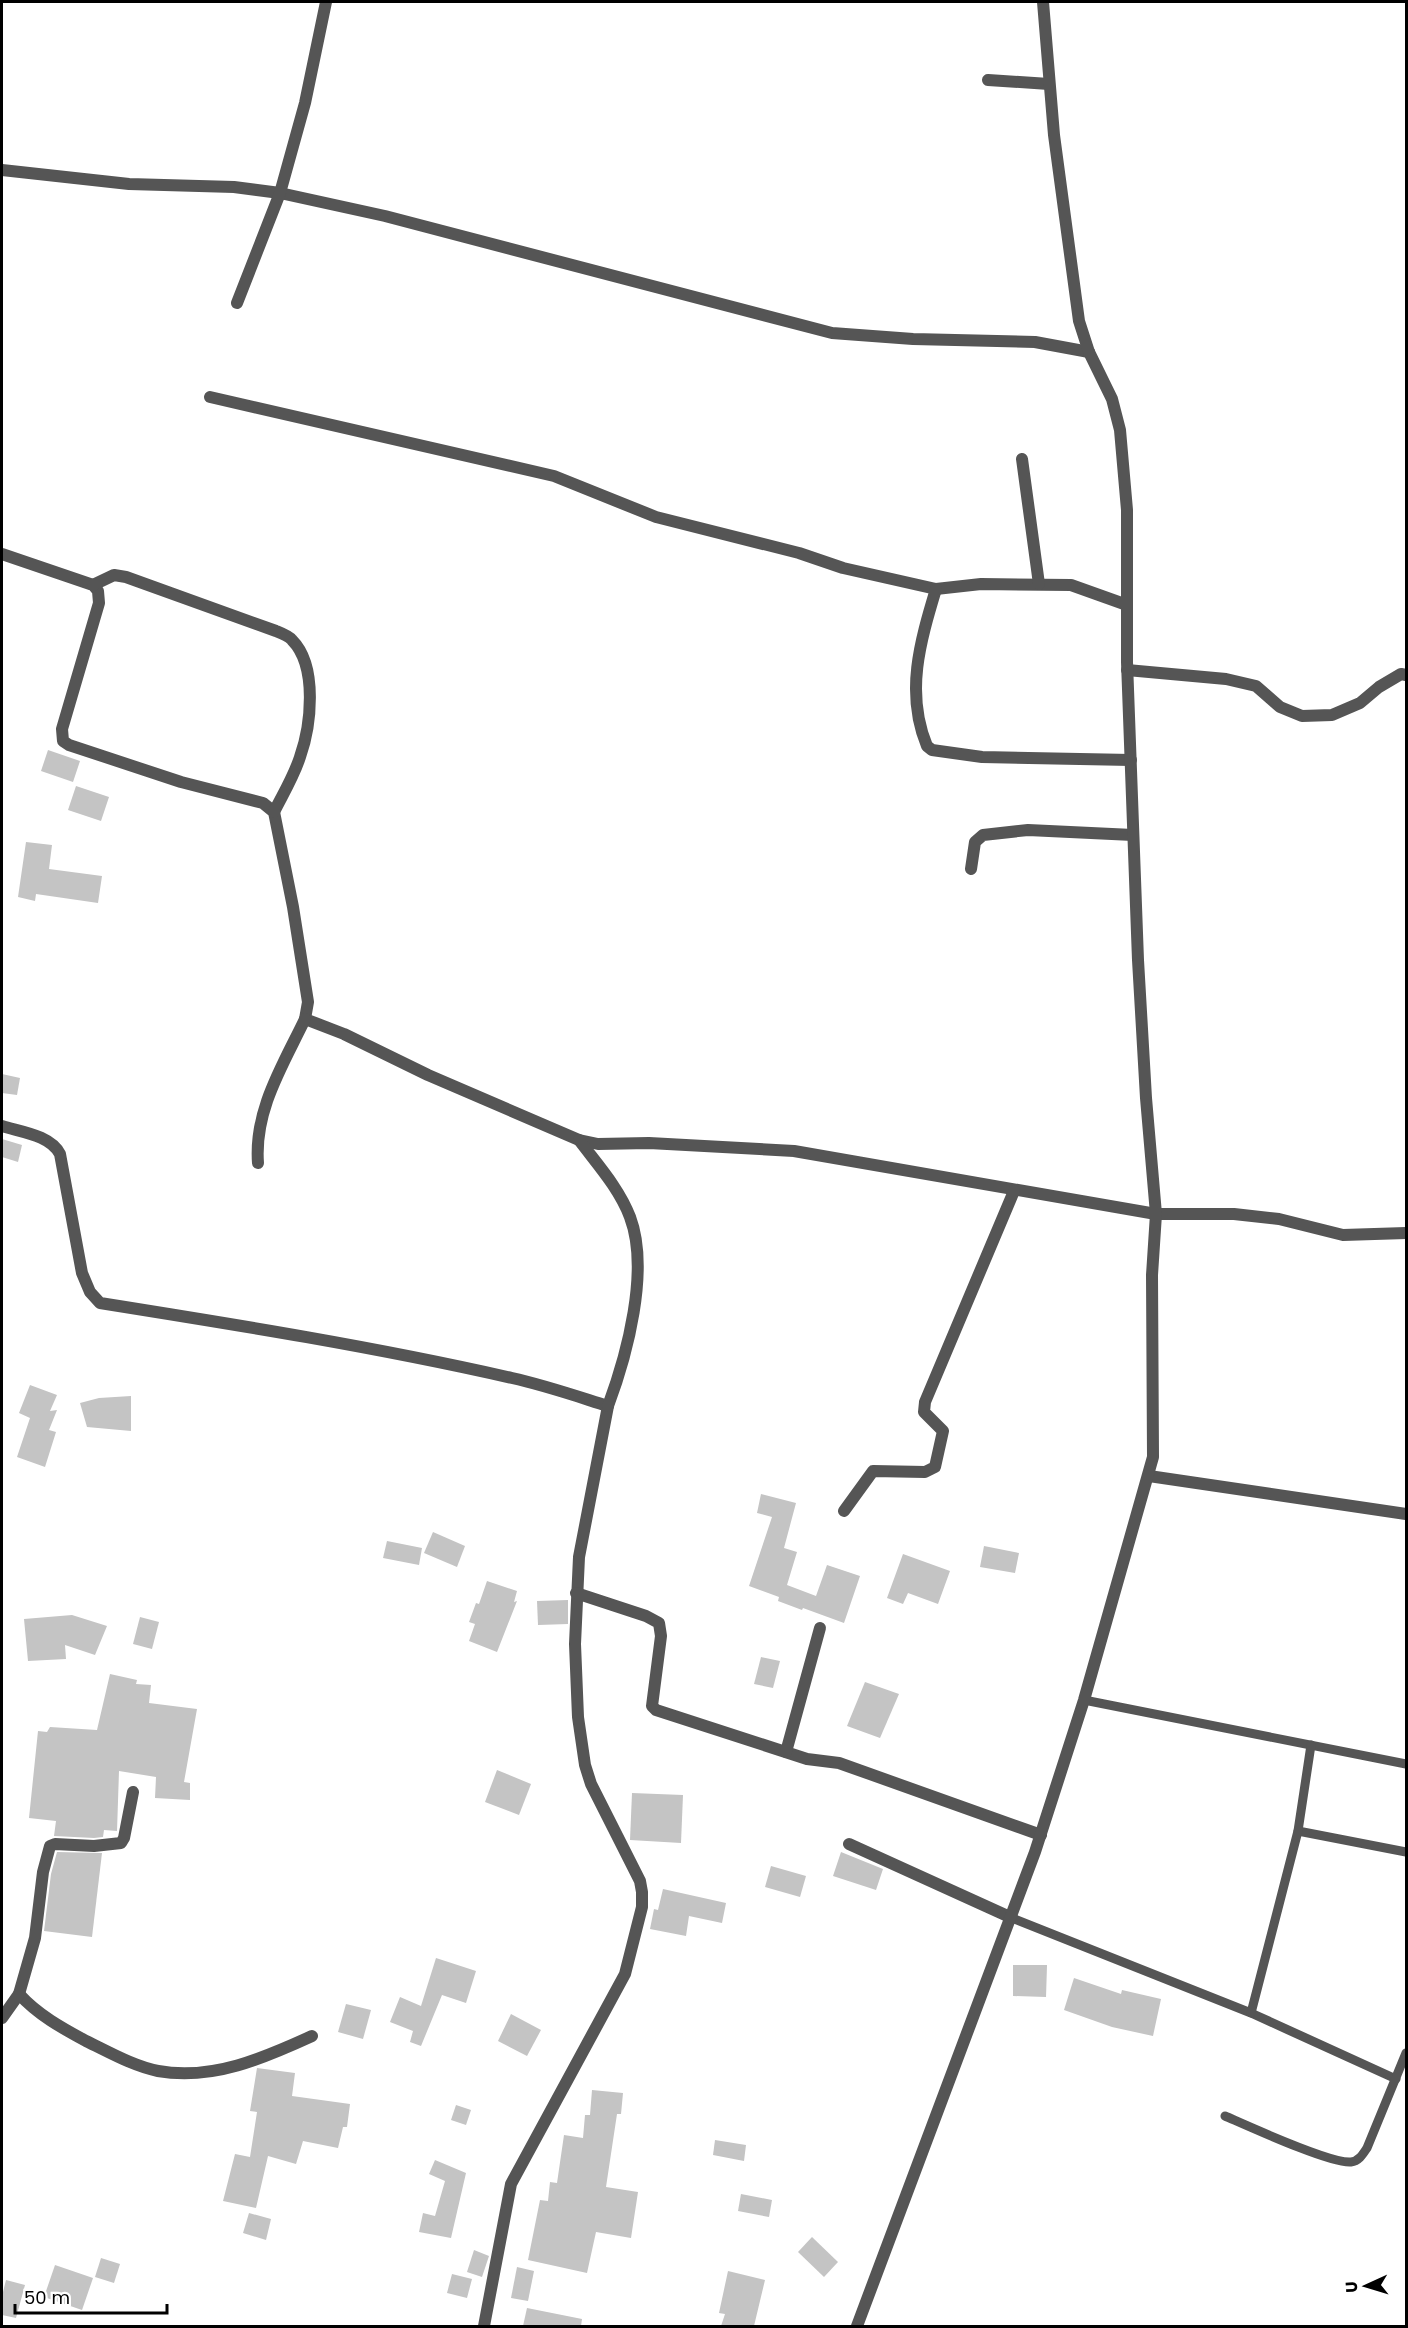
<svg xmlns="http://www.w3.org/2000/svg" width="1408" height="2328" viewBox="0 0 1408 2328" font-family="Poppins,sans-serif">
<rect width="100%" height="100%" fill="#fff"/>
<g fill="#c4c4c4">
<path d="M48,750L80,761L73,782L41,771Z"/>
<path d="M76,786L109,797L101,821L68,810Z"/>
<path d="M26,842L52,845L49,869L102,876L98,903L36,894L35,901L18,897Z"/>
<path d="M2,1074L20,1078L17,1095L2,1093Z"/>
<path d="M2,1139L22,1145L18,1162L2,1157Z"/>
<path d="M30,1385L57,1395L50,1411L57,1410L49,1430L56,1432L45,1467L17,1457L30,1418L19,1413Z"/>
<path d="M131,1396V1431L87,1427L80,1403L99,1398Z"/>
<path d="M761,1494L796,1503L784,1548L797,1552L787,1585L816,1596L827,1565L860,1576L844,1623L803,1608L802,1610L778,1601L779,1597L749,1586L772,1517L757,1513Z"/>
<path d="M433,1532L465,1546L457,1567L424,1553Z"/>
<path d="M387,1541L422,1548L419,1565L383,1558Z"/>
<path d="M984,1546L1019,1553L1015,1573L980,1567Z"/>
<path d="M903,1554L950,1571L938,1604L908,1593L903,1604L887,1598Z"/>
<path d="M487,1581L517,1591L514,1602L517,1601L497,1652L469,1641L475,1624L469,1622L476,1603L479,1604Z"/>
<path d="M568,1600V1624L538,1625L537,1601Z"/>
<path d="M72,1615L107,1626L95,1655L65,1645L66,1659L28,1661L24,1619Z"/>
<path d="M140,1617L159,1622L152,1649L133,1644Z"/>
<path d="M761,1657L780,1661L773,1688L754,1684Z"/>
<path d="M110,1674L137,1680L136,1684L151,1685L149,1703L197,1709L184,1782L190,1783V1800L155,1798L156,1777L119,1771L117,1831L104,1830L103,1837L94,1838L54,1836L56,1821L29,1818L38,1731L47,1732L50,1727L97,1730Z"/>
<path d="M865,1682L899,1694L880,1738L847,1726Z"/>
<path d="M497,1770L531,1784L519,1815L485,1802Z"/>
<path d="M632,1793L683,1795L681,1843L630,1840Z"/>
<path d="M57,1852L102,1853L92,1937L44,1931L51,1874Z"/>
<path d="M841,1852L883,1869L876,1890L833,1876Z"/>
<path d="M771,1866L806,1876L800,1897L765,1887Z"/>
<path d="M663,1889L726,1903L722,1923L689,1916L686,1936L650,1929L654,1909L658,1910Z"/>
<path d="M436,1958L476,1971L466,2003L442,1995L421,2046L410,2042L413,2031L390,2022L400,1997L421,2006Z"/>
<path d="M1013,1965H1047L1046,1997L1013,1996Z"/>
<path d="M1074,1978L1121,1994L1122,1990L1161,1999L1153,2036L1112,2027L1064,2010Z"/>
<path d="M346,2004L371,2010L363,2039L338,2032Z"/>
<path d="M511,2014L541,2030L527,2056L498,2041Z"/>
<path d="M257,2068L295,2073L292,2096L350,2104L347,2127H343L338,2148L303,2141L296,2164L268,2156L256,2208L223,2201L235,2154L250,2157L257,2112L250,2111Z"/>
<path d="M592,2090L623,2093L621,2114H617L606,2187L638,2192L631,2238L596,2232L587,2273L528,2260L540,2200L548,2201L550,2182L557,2183L564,2135L583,2138L585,2115H590Z"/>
<path d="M456,2105L471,2110L466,2125L451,2120Z"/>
<path d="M715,2140L746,2145L744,2161L713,2155Z"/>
<path d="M435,2160L466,2173L451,2238L419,2232L423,2213L435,2216L445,2181L429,2174Z"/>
<path d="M741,2194L772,2200L769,2217L738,2211Z"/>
<path d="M249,2213L271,2219L266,2240L243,2233Z"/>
<path d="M812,2237L838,2262L824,2277L798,2252Z"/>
<path d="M474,2250L489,2256L482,2277L467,2272Z"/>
<path d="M101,2258L120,2264L114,2283L95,2277Z"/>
<path d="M55,2265L93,2278L82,2310L44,2297Z"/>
<path d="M517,2267L534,2271L528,2301L511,2298Z"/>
<path d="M728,2271L765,2280L754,2326H721L725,2314L719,2313Z"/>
<path d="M452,2274L472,2279L467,2298L447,2293Z"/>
<path d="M6,2280L25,2285L16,2318L2,2315V2296Z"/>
<path d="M527,2308L582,2319L581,2326H523Z"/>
</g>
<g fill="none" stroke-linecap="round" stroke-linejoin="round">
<g stroke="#555" stroke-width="9">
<path d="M1084,1700L1406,1764"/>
<path d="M1298,1831L1406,1852"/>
<path d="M1012,1918L1251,2013L1396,2079"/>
<path d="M1251,2013L1298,1831L1311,1745"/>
<path d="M1225,2116C1248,2126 1331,2164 1351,2162C1359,2161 1363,2154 1367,2148L1406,2053"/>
</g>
<g stroke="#555" stroke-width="12">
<path d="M988,80L1049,84"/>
<path d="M2,170L129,184L234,187L280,193L385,216L832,333L913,339L1035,342L1089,352"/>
<path d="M237,303L280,193L305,103L326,2"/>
<path d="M210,397L554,476L656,517L799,553L843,568L936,589L981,584L1071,585L1127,605"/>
<path d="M1022,459L1039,584"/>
<path d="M2,554L93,585L98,591L99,603L62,729L63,741L69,745L181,782L263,803L274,812L293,907L308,1002L305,1019L344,1034L428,1075L579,1140L598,1144L649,1143L794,1151L1156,1214H1234L1279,1219L1343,1235L1406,1233"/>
<path d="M93,585L114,575L126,577L276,631C281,633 289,636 292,640C318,666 311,726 300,757C294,776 283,794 274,812"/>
<path d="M936,589C920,642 905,693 927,746L932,750L982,757L1131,760"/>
<path d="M1127,670L1226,679L1256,686L1280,707L1302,716L1332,715L1360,703L1379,687L1401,674L1406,675"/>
<path d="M971,869L975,842L983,835L1028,830L1133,835"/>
<path d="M2,1126C21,1132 50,1135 60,1154L82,1273L90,1292L100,1303C238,1325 376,1347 512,1378C544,1385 576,1396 608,1406L579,1557L575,1644L578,1717L585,1765L591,1784L640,1881L642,1892V1907L625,1974L511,2184L484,2326"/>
<path d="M579,1140C597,1164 619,1188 630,1217C650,1270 627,1355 608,1406"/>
<path d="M258,1163C254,1110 283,1065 305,1019"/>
<path d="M1149,1476L1406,1514"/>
<path d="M844,1511L873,1471L925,1472L935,1467L943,1431L924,1412L925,1402L1014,1191"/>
<path d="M576,1593L646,1616L659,1623L661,1636L652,1706L656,1710L807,1759L839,1763L1041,1835"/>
<path d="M786,1752L820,1628"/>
<path d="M849,1844L1012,1918"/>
<path d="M19,1994C38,2015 62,2028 86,2041C109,2052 133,2066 158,2071C212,2081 264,2058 312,2036"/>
<path d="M2,2018L19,1994L35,1938L43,1872L50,1846L55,1844L94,1846L121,1843L124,1838L133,1792"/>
<path d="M857,2326L1035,1852L1084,1700L1153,1457L1152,1275L1156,1214L1146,1098L1138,960L1127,662V510L1120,430L1112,399L1089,352L1079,321L1054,135L1043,2"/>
</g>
</g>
<rect width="1408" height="2328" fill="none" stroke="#000000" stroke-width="6"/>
<g transform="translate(1366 2286) rotate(266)" stroke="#ffffff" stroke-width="4.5" paint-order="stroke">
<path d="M0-4.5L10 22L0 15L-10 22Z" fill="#000000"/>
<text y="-9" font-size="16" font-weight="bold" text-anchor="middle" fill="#000000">U</text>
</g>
<path d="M15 2304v9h152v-9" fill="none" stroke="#000000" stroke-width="3"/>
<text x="24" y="2304" font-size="18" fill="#000000" stroke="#ffffff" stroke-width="4.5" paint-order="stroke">50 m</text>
</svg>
